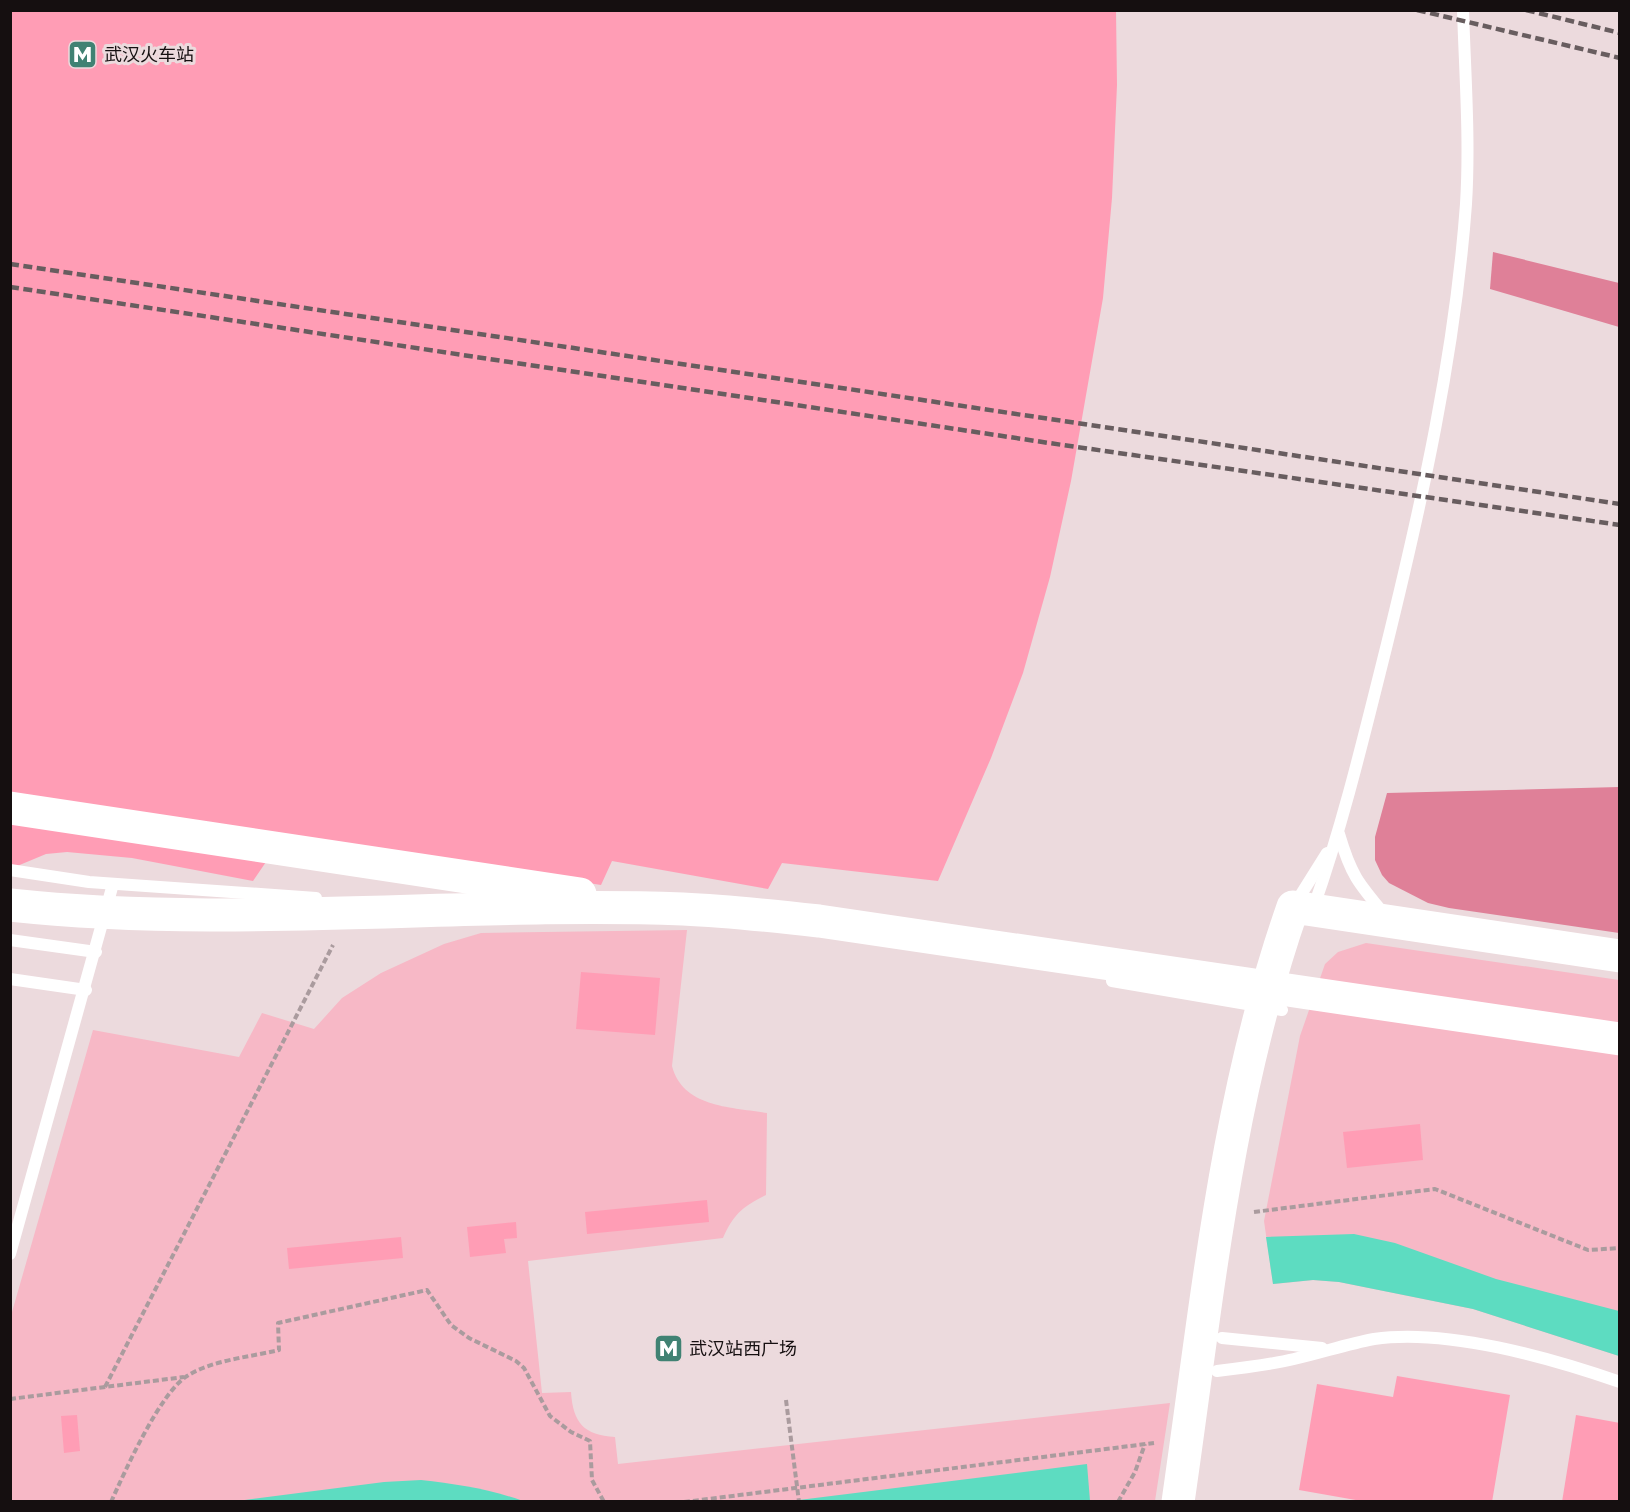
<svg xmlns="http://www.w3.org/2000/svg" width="1630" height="1512" viewBox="0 0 1630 1512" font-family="'Open Sans','Noto Sans SC',sans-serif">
<rect width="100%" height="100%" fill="#ecdadd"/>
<g fill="#f7b8c6">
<path d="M687,930L672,1066C683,1108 732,1107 767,1113L766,1195C743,1206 733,1215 723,1238L528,1261L542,1393L571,1392C573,1423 584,1435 615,1437L618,1464L1170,1403L1155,1501H11L10,1319L93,1030L239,1057L262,1013L314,1029L342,998L381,973L444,944L481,933Z"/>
<path d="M1366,943L1619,980V1356L1473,1309L1339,1282L1313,1280L1273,1284L1264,1221L1300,1036L1325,964L1338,952Z"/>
</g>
<g fill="#df8098">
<path d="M1493,252L1619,283V327L1490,289Z"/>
<path d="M1619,787V933L1449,908L1428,903L1389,883L1382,875L1375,860V837L1387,793Z"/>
</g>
<g fill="#5ddcc1">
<path d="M1354,1234L1395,1243L1496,1279L1619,1311V1356L1473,1309L1339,1282L1313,1280L1273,1284L1266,1237Z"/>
<path d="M1087,1464L1090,1501H791Z"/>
<path d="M421,1480C456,1484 490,1489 523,1501H237L384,1482Z"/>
</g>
<g fill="#ff9db5">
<path d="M10,10H1116L1117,85L1112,198L1103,298L1071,481L1050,577L1023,673L991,758L938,881L782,863L768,889L612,861L601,885L440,859H268L253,881L132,858L67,852L46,854L10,869Z"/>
<path d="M581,972L660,978L655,1035L576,1029Z"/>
<path d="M1420,1124L1423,1160L1347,1168L1343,1132Z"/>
<path d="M707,1200L709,1222L587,1234L585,1212Z"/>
<path d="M516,1222L517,1238L504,1239L506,1253L470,1257L467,1227Z"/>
<path d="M401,1237L403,1258L289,1269L287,1248Z"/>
<path d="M1397,1376L1510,1395L1492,1502H1367L1299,1490L1317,1384L1393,1397Z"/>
<path d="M77,1415L80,1451L64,1453L61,1416Z"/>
<path d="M1576,1415L1620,1423V1502H1562Z"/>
</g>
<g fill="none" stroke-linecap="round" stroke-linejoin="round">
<g stroke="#aa9b9e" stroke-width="4" stroke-dasharray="6 3" stroke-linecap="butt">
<path d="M1254,1212L1435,1189L1588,1250L1620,1248"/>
<path d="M105,1387L333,945"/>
<path d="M10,1399L184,1377"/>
<path d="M786,1400L799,1502"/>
<path d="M111,1502C125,1471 160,1393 187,1376C212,1360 250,1357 279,1350L278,1323L427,1290L451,1325L469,1338L516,1361L524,1368L550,1416L571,1432L590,1441L592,1480L604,1502"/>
<path d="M684,1502L1154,1443"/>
<path d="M1118,1502L1135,1472L1145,1444"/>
</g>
<g stroke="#fff" stroke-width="12">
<path d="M1339,834C1351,875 1358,883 1385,915"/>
<path d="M10,870L89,882L316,898"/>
<path d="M1295,904L1327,853"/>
<path d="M1313,909C1343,824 1364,736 1386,648C1422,502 1455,354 1466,204C1470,140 1465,74 1463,10"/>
<path d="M10,940L96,952"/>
<path d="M10,979L86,990"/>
<path d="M1112,981L1282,1010"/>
<path d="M10,1254L113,884"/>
<path d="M1222,1338L1322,1348"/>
<path d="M1217,1371C1243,1368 1269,1365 1294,1359C1321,1353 1347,1344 1374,1339C1446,1328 1551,1358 1620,1382"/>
</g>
<g stroke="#fff" stroke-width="33">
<path d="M10,808L580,894"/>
<path d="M10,905C235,929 459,901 683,909C728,911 774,916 819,921L1620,1039"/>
<path d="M1178,1502C1207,1302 1226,1098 1293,907L1620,956"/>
</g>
<g stroke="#685d5f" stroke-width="4.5" stroke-dasharray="9 4.5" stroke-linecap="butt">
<path d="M1417,10L1620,58"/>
<path d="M1526,10L1620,33"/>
<path d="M10,264L1620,504"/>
<path d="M10,287L1049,443L1620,525"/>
</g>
</g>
<defs>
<symbol id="metro-square" viewBox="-11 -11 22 22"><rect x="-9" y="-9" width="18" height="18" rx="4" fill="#408273" stroke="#ecdadd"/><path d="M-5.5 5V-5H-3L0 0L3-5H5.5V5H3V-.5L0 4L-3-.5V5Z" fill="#fff"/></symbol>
</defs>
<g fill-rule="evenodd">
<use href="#metro-square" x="66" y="38" width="33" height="33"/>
<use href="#metro-square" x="652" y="1332" width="33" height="33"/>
</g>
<g text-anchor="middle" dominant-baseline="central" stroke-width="6" stroke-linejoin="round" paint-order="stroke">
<g font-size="18" fill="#150f10" stroke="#ecdadd" text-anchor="start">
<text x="104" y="54">武汉火车站</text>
<text x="689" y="1348">武汉站西广场</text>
</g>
</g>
<rect width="1630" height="1512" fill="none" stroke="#150f10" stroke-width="24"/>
</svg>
